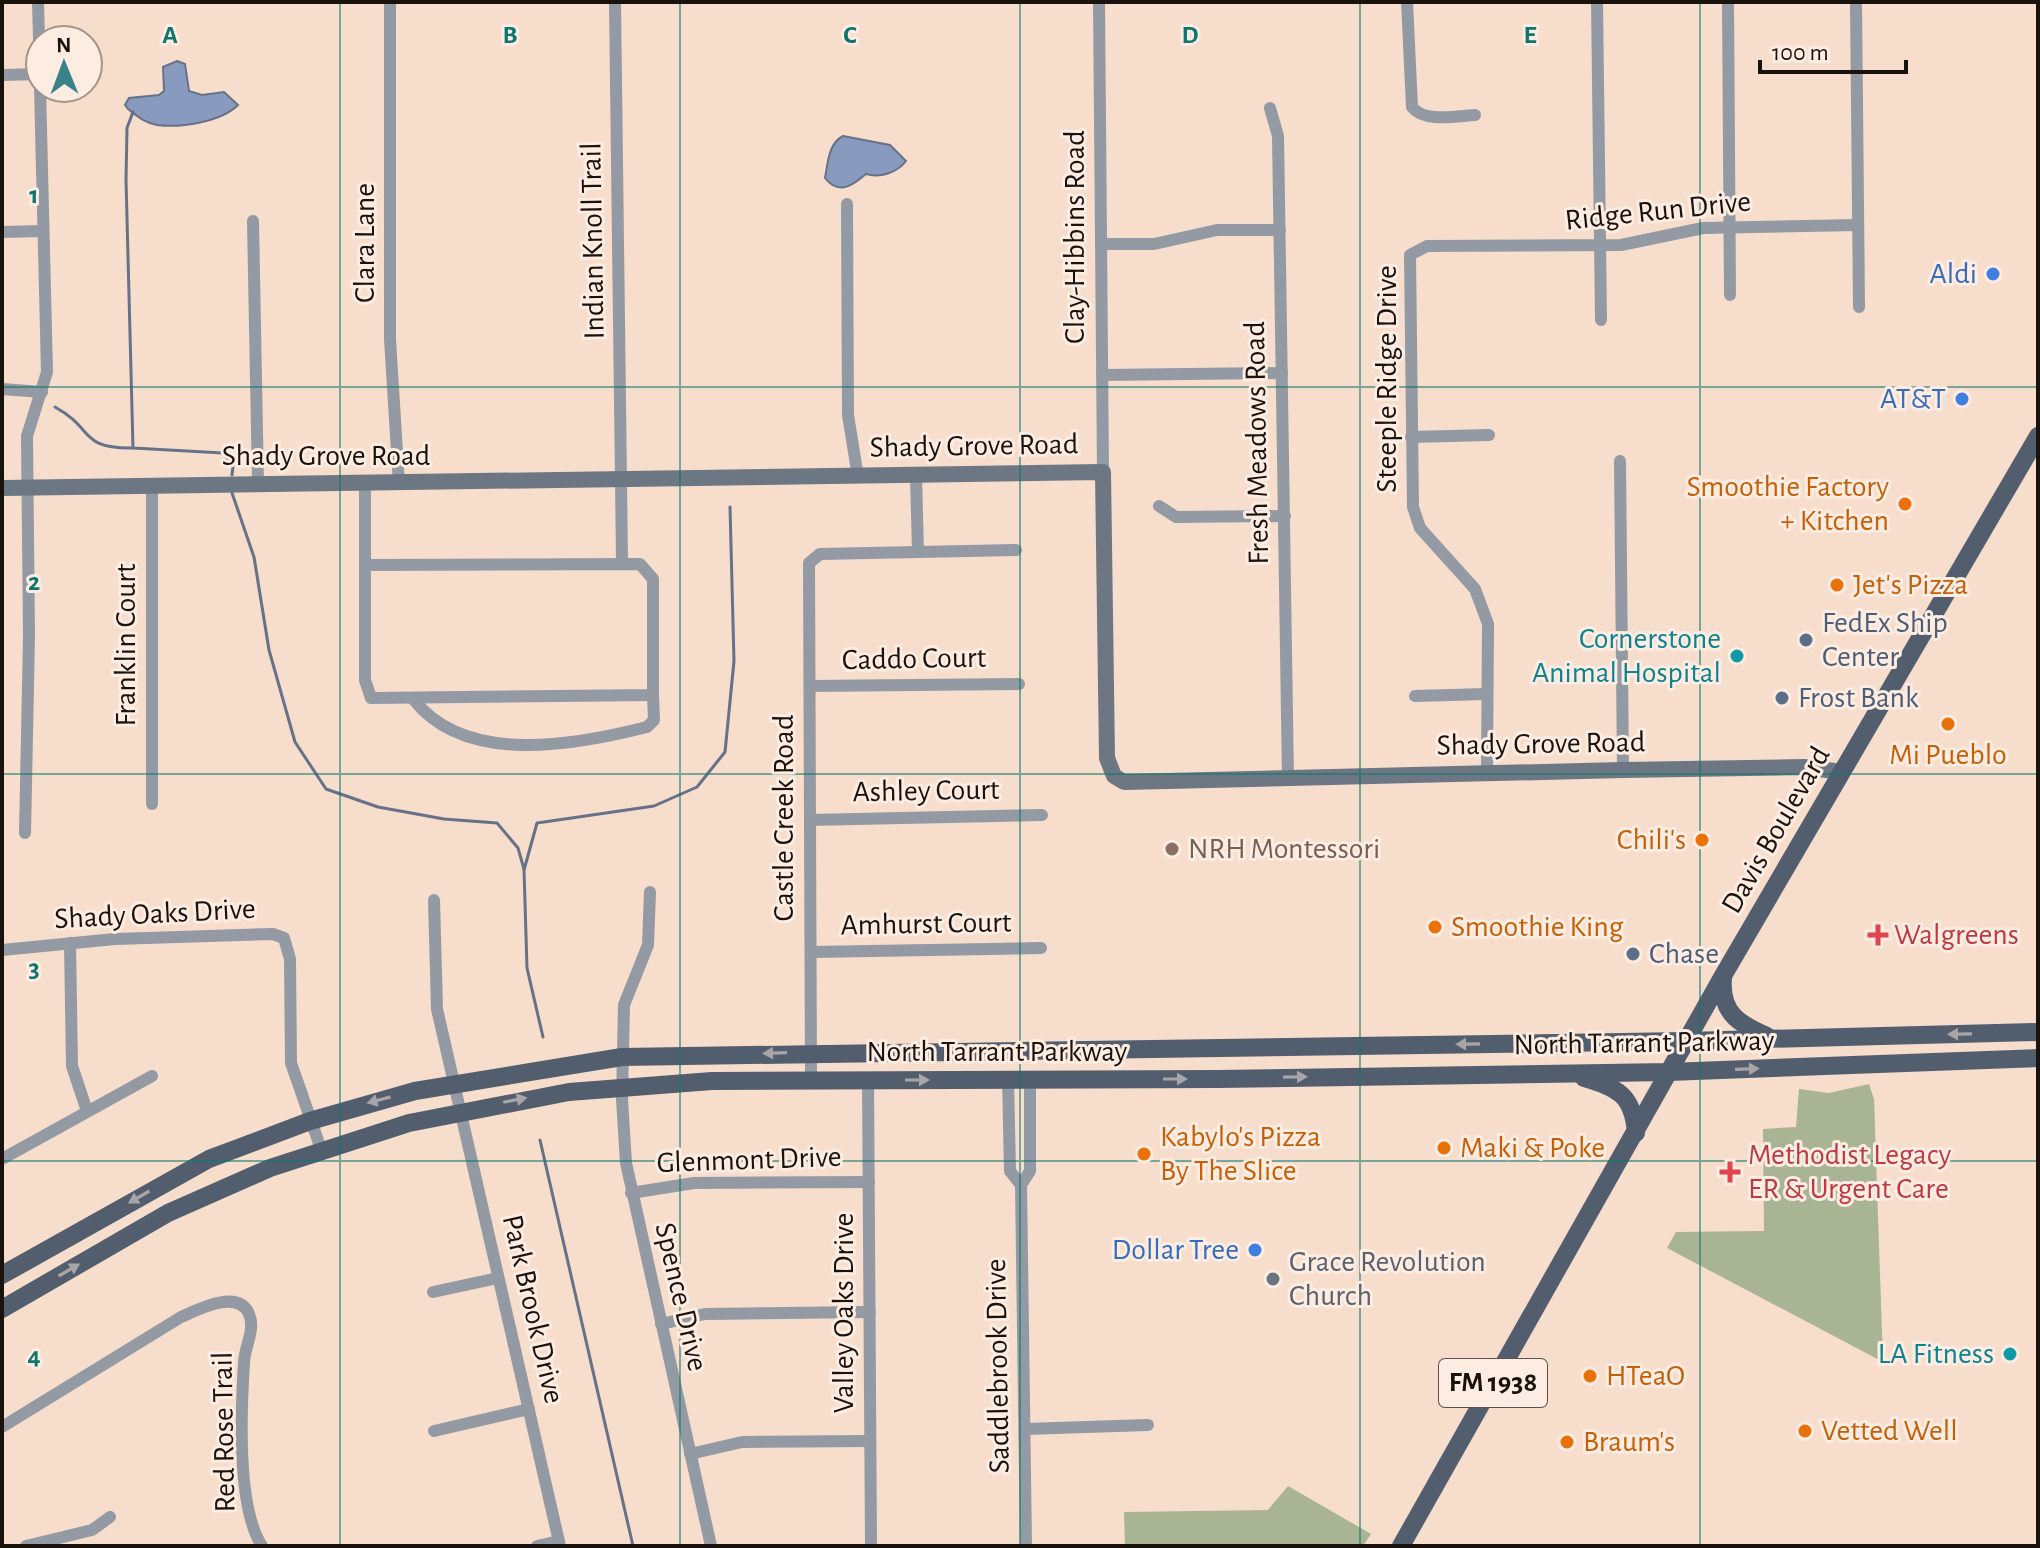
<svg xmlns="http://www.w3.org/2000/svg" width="2040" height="1548" viewBox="0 0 2040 1548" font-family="'Alegreya Sans',sans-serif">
<rect width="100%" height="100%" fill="#f6ddcc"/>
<g fill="#a9b494">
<path d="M1869,1084L1874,1099L1883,1362L1667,1248L1676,1232L1764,1231L1763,1129L1796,1127L1799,1089L1829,1093Z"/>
<path d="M1288,1486L1371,1534L1363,1546H1125L1124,1512L1268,1510Z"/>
</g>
<g fill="#889abd" stroke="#677188" stroke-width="2">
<path d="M177,61L185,64L189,91L202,95L224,92L238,105C221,122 181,128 157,125C145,123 137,116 128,109L125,105L129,98L159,95L164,91L163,67Z"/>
<path d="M843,136L890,145L906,161C897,173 880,178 866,174C853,185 839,196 825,178C828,163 828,144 843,136Z"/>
</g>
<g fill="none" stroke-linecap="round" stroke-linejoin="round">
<g stroke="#677188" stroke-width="3">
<path d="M133,112L127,128L126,180L133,448L223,453L233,466L232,475"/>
<path d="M55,407C95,429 79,449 133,448"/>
<path d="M232,493L254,557L269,650L295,742L326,789L378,807L444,819L497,823L518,848L524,869"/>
<path d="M543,1037L527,968L524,870L537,823L654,806L697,787L725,752L734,661L730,507"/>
<path d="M540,1140L633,1546"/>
</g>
<g stroke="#939aa3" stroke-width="12">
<path d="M38,2L40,76"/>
<path d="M390,2V339L399,484"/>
<path d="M615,2L622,561"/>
<path d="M1099,2L1103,472"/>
<path d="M1407,2L1412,107C1424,123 1457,116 1475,115"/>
<path d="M1597,2L1601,320"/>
<path d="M1728,2L1730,295"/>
<path d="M1856,2L1859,307"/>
<path d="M2,75L40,74"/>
<path d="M1270,108L1278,136L1288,779"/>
<path d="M847,204L848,415L858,477"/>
<path d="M253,221L258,484"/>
<path d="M2,232L43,231"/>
<path d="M1101,244H1154L1217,230H1280"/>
<path d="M1102,375L1282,373"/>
<path d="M2,389L42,392"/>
<path d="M1411,437L1489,435"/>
<path d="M1620,461L1623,770"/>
<path d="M916,476L918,552"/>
<path d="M365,484V680L371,698L653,695V579L640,564L365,565"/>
<path d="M152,485V804"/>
<path d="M1159,506L1176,517L1285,516"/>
<path d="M810,686L1019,684"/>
<path d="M1415,696L1486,694"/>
<path d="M414,700C466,766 576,745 647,727L654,720L653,695"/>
<path d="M1487,773L1488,624L1475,589L1420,528L1413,507L1410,255L1427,246L1621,245L1703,228L1858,225"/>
<path d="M810,820L1042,815"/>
<path d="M25,833L29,637L27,436L47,372L40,88"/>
<path d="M650,892L648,945L624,1005L622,1099L626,1163L711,1546"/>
<path d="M434,900L437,1009L560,1546"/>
<path d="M70,943L72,1066L87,1111"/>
<path d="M2,950L115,939L273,934L284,938L290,959L291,1063L321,1149"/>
<path d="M811,952L1041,948"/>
<path d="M1008,1079L1010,1171L1021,1185"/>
<path d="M811,1080L809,563L820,554L1016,550"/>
<path d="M868,1080L871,1546"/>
<path d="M2,1159L152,1076"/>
<path d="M631,1193L694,1183L869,1182"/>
<path d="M433,1292L498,1278"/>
<path d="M661,1324L705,1314L870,1312"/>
<path d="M2,1427L181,1317C197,1310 238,1288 249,1314C256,1329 244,1348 244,1363C241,1410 237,1508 262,1546"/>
<path d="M1025,1429L1148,1425"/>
<path d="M434,1431L529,1409"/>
<path d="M690,1454L742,1442L870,1441"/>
<path d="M26,1546L92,1530L110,1517"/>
<path d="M537,1546L559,1541"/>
<path d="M1026,1546L1021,1185L1030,1171V1080"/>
</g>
<path stroke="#6d7784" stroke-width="16" d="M2,488L1103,472L1107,758L1114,776L1124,782L1623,770L1804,767L1842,772"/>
<g stroke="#525e6e" stroke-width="18">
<path d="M1723,978C1720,1013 1739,1024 1767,1036"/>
<path d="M1584,1078C1617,1088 1633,1094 1636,1133"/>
<path d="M2,1275L209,1159L310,1121L415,1091L622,1057L1686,1041L2038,1032"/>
<path d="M2,1309L168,1213L270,1168L409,1123L569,1092L712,1081L1217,1079L1669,1072L2038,1058"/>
<path d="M1401,1546L1724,974L2038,436"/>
</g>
</g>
<defs><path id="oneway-solid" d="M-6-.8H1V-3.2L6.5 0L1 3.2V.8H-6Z" transform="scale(2)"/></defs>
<g fill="#a7a5a8">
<use href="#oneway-solid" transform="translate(1960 1034) rotate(179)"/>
<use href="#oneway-solid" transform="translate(1468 1044) rotate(179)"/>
<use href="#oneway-solid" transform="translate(775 1053) rotate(178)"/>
<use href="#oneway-solid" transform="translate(1747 1069) rotate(-2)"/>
<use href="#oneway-solid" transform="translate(1295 1077) rotate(-1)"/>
<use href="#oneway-solid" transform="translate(1175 1079)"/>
<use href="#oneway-solid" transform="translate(917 1080)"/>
<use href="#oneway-solid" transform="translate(379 1100) rotate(165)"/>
<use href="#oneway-solid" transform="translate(515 1100) rotate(-11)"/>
<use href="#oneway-solid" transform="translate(139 1197) rotate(150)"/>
<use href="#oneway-solid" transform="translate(69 1270) rotate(-30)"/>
</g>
<path fill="none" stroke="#0f766e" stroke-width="2" stroke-opacity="0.55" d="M340,2V1546M680,2V1546M1020,2V1546M1360,2V1546M1700,2V1546M2,387H2038M2,774H2038M2,1161H2038"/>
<g fill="#3f7fe0" stroke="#fcece2" stroke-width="3">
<circle cx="1993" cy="274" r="8"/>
<circle cx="1962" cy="399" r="8"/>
<circle cx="1255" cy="1250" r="8"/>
</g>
<g fill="#e8710a" stroke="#fcece2" stroke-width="3">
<circle cx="1905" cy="504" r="8"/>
<circle cx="1837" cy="585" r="8"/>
<circle cx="1948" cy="724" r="8"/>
<circle cx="1702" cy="840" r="8"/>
<circle cx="1435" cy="927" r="8"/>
<circle cx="1444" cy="1148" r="8"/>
<circle cx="1144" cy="1154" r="8"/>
<circle cx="1590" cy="1376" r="8"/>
<circle cx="1805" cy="1431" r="8"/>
<circle cx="1567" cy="1442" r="8"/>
</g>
<g fill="#5c6f8a" stroke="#fcece2" stroke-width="3">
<circle cx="1806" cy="640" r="8"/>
<circle cx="1782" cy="698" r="8"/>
<circle cx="1633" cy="954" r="8"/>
</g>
<g fill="#0f9aa8" stroke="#fcece2" stroke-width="3">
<circle cx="1737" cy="656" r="8"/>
<circle cx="2010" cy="1354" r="8"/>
</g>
<circle fill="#8d6e63" stroke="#fcece2" stroke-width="3" cx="1172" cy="849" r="8"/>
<g fill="#e0444e" stroke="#fcece2" stroke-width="3">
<path d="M1874 923h8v8h8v8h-8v8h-8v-8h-8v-8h8z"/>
<path d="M1726 1160h8v8h8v8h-8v8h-8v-8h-8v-8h8z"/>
</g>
<circle fill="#6b7280" stroke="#fcece2" stroke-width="3" cx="1273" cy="1279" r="8"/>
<g text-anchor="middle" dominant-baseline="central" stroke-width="6" stroke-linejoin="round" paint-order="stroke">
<rect fill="#fcece2" stroke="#5e534c" stroke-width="2" x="1439" y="1359" width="108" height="48" rx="6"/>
<g font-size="28" font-weight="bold" fill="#1a120c">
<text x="1493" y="1383">FM 1938</text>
</g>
<g font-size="30" fill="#1a120c" stroke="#fcece2">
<text transform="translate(1658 211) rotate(-6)">Ridge Run Drive</text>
<text transform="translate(1075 237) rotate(-90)">Clay-Hibbins Road</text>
<text transform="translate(593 241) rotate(-91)">Indian Knoll Trail</text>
<text transform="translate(365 243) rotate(-90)">Clara Lane</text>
<text transform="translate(1387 379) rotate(-90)">Steeple Ridge Drive</text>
<text transform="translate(1257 443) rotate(-91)">Fresh Meadows Road</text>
<text transform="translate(974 446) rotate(-1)">Shady Grove Road</text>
<text x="326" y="456">Shady Grove Road</text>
<text transform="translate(126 645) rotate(-90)">Franklin Court</text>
<text transform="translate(914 659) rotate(-1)">Caddo Court</text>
<text transform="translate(1541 744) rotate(-1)">Shady Grove Road</text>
<text transform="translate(926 791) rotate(-1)">Ashley Court</text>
<text transform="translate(784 818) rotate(-90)">Castle Creek Road</text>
<text transform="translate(1776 830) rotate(-60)">Davis Boulevard</text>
<text transform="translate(155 914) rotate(-3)">Shady Oaks Drive</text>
<text transform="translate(926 924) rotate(-1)">Amhurst Court</text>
<text transform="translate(1644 1043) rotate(-1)">North Tarrant Parkway</text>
<text x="997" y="1052">North Tarrant Parkway</text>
<text transform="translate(749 1160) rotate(-2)">Glenmont Drive</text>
<text transform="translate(681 1297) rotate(77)">Spence Drive</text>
<text transform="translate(533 1309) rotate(77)">Park Brook Drive</text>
<text transform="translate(844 1313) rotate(-90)">Valley Oaks Drive</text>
<text transform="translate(998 1366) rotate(-91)">Saddlebrook Drive</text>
<text transform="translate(224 1432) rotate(-91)">Red Rose Trail</text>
</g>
<g font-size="30" fill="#366cbe" stroke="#fcece2" text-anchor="end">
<text x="1977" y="274">Aldi</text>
<text x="1946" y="399">AT&amp;T</text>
<text x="1239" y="1250">Dollar Tree</text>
</g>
<g font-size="30" fill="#c56008" stroke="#fcece2" text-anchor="start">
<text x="1889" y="487" text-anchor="end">Smoothie Factory<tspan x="1889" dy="34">+ Kitchen</tspan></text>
<text x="1853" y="585">Jet's Pizza</text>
<text x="1948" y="755" text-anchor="middle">Mi Pueblo</text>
<text x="1686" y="840" text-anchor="end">Chili's</text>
<text x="1451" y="927">Smoothie King</text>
<text x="1160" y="1137">Kabylo's Pizza<tspan x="1160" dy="34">By The Slice</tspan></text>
<text x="1460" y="1148">Maki &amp; Poke</text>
<text x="1606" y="1376">HTeaO</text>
<text x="1821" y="1431">Vetted Well</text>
<text x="1583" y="1442">Braum's</text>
</g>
<g font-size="30" fill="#4e5e75" stroke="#fcece2" text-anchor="start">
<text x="1822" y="623">FedEx Ship<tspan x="1822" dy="34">Center</tspan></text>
<text x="1798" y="698">Frost Bank</text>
<text x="1649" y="954">Chase</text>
</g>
<g font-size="30" fill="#0d838f" stroke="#fcece2" text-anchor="end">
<text x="1721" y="639">Cornerstone<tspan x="1721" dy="34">Animal Hospital</tspan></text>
<text x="1994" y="1354">LA Fitness</text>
</g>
<g font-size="30" fill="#785e54" stroke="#fcece2" text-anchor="start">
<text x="1188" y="849">NRH Montessori</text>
</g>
<g font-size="30" fill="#be3a42" stroke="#fcece2" text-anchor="start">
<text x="1894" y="935">Walgreens</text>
<text x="1748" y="1155">Methodist Legacy<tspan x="1748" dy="34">ER &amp; Urgent Care</tspan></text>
</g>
<g font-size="30" fill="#5b616d" stroke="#fcece2" text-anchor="start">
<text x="1289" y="1262">Grace Revolution<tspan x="1289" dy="34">Church</tspan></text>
</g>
</g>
<g font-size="26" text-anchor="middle" font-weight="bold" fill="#0f766e" stroke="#fcece2" stroke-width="6" stroke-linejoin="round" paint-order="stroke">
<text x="170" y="43">A</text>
<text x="510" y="43">B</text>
<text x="850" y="43">C</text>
<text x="1190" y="43">D</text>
<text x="1530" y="43">E</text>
<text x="34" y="203">1</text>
<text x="34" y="590">2</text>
<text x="34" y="977">3</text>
<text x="34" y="1364">4</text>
</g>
<rect width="2040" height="1548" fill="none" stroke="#1a120c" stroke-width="8"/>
<g transform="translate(64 64) rotate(359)"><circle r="38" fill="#fcece2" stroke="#a2958c" stroke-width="2"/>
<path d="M0-6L14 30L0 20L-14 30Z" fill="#3a8288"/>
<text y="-12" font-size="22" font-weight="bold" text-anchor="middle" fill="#1a120c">N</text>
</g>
<path d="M1760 60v12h146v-12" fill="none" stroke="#1a120c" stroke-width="4"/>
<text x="1772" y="60" font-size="24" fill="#1a120c" stroke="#fcece2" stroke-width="6" paint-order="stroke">100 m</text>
</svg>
